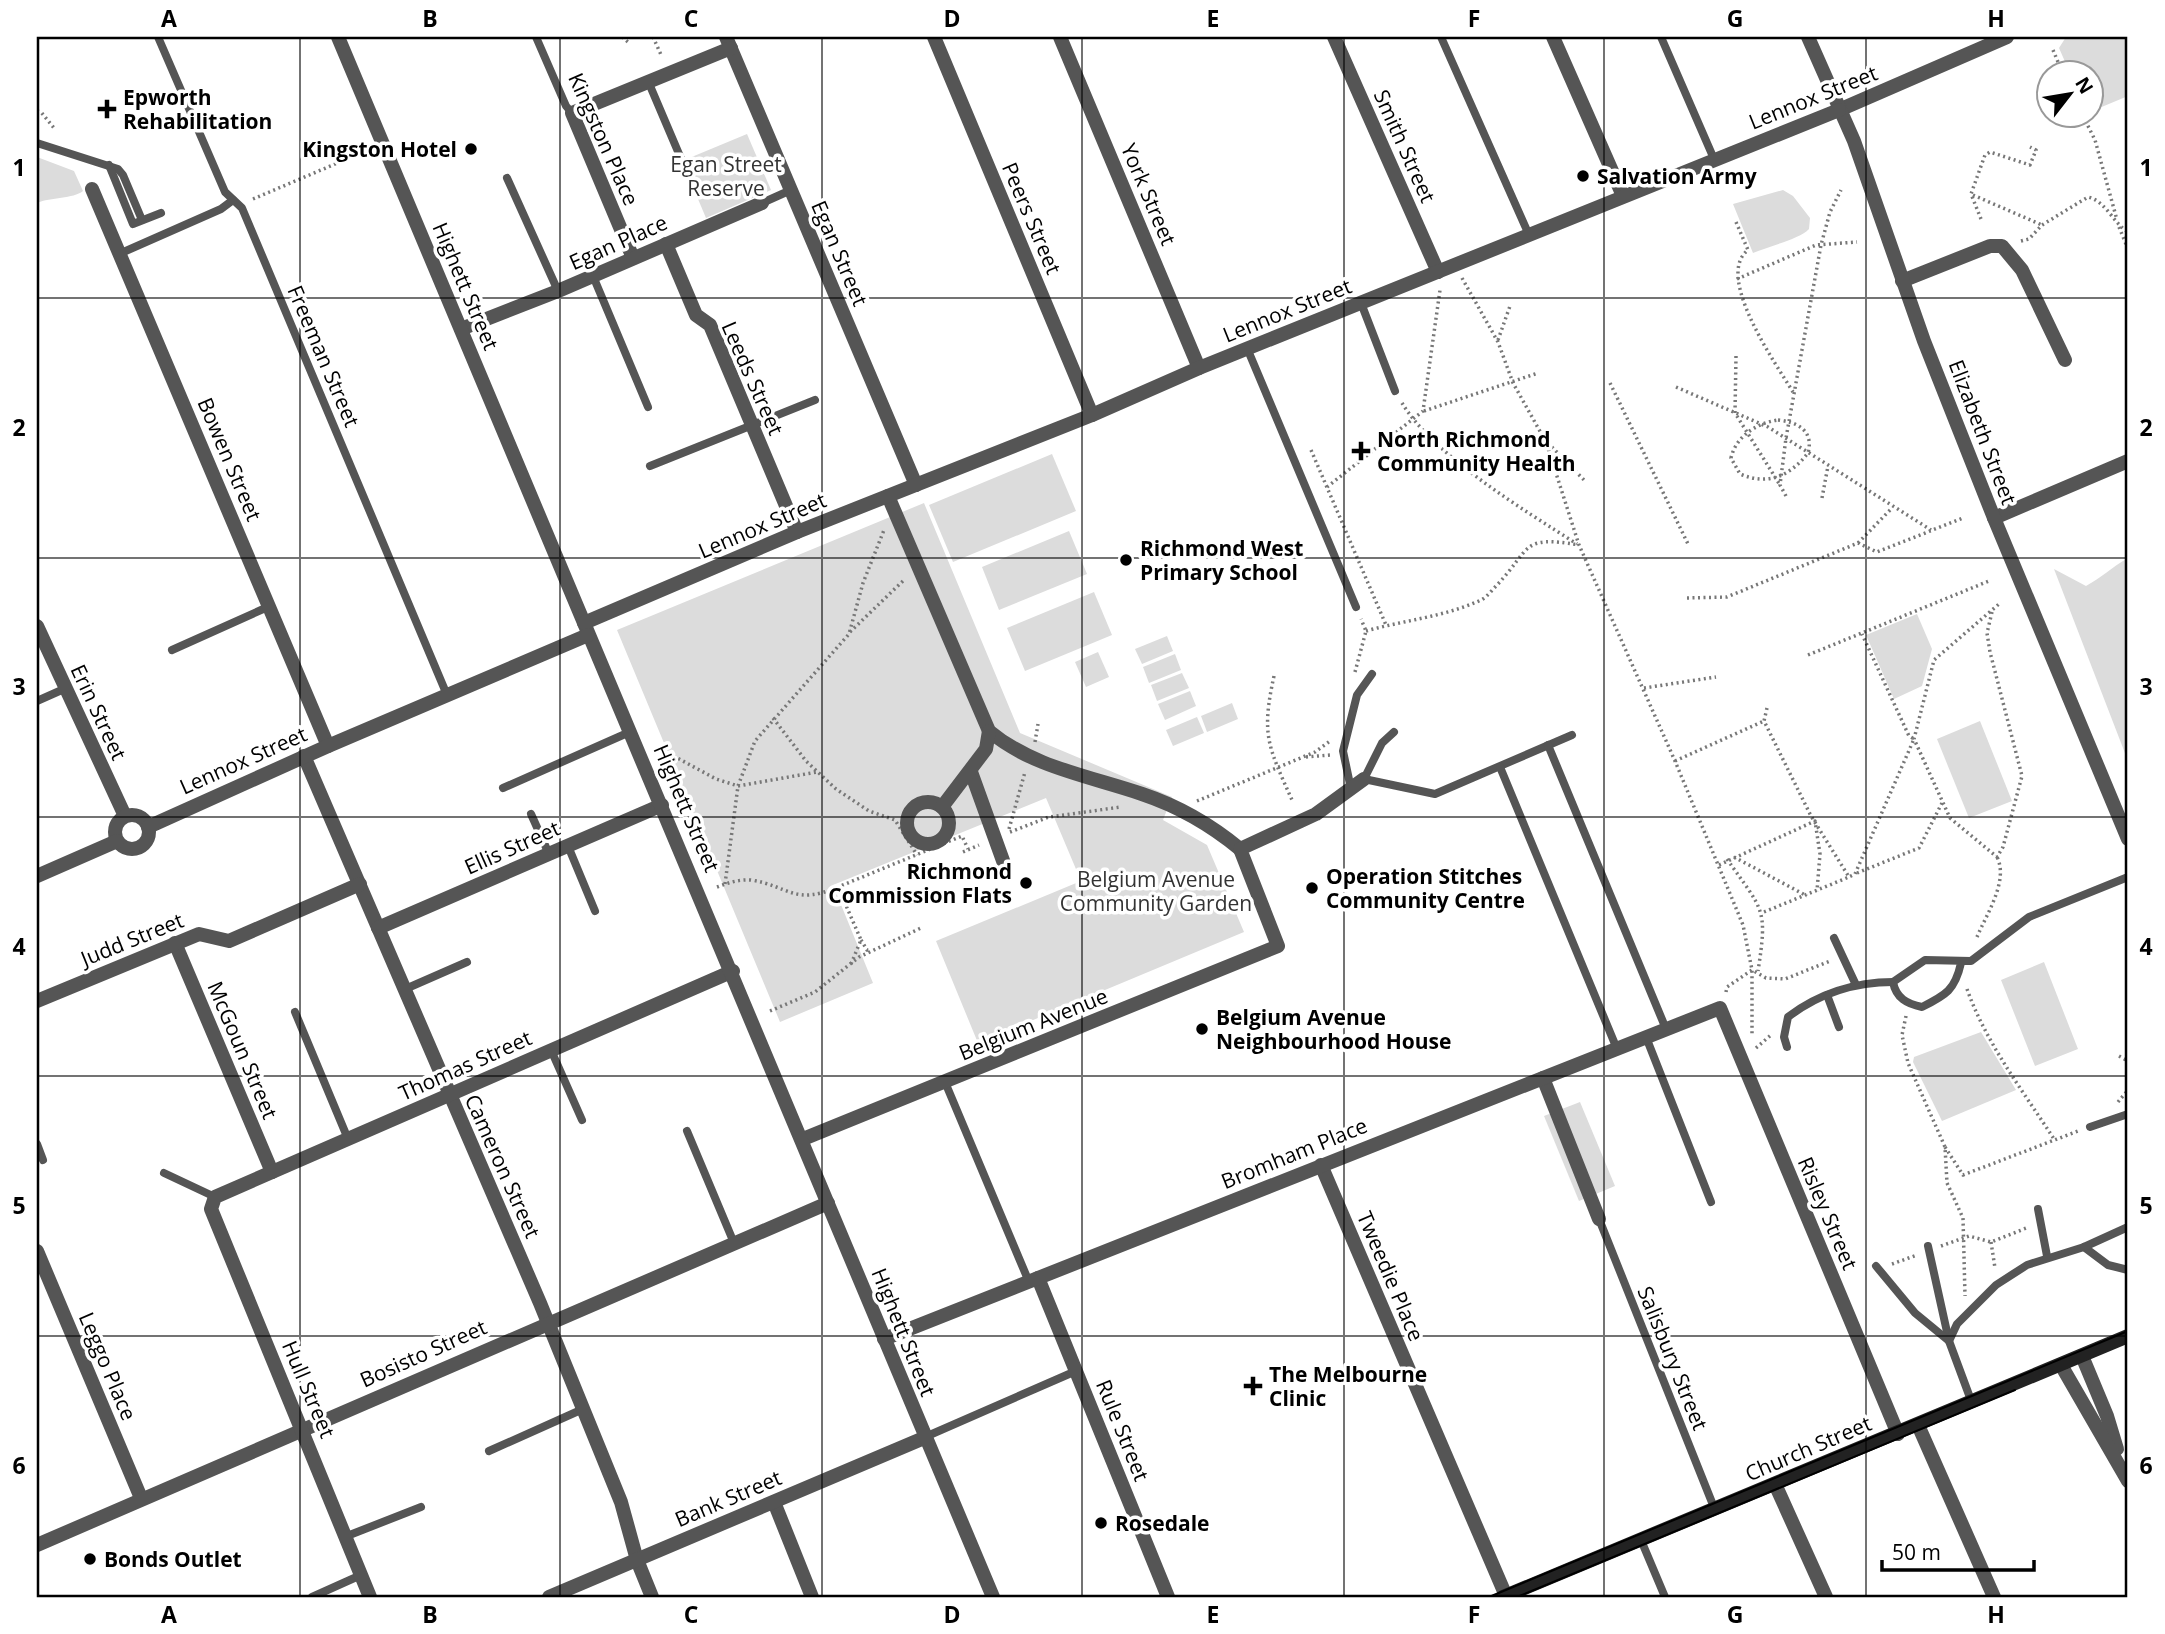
<svg xmlns="http://www.w3.org/2000/svg" width="2165" height="1634" viewBox="0 0 2165 1634" font-family="'Open Sans',sans-serif">
<rect width="100%" height="100%" fill="#fff"/>
<g fill="#dcdcdc">
<path d="M2066,37H2128V96L2092,111V74L2070,73L2059,48Z"/>
<path d="M747,134L771,190L706,218L682,161Z"/>
<path d="M37,157L74,171L83,191C73,199 51,197 37,203Z"/>
<path d="M1783,190L1793,196L1810,218L1809,229C1800,239 1769,246 1753,253L1733,204Z"/>
<path d="M1052,454L1076,511L953,562L929,505Z"/>
<path d="M924,503L1020,733L1172,797L1163,820L1207,845L1244,932L978,1043L936,941L1081,881L1046,798L833,885L873,983L780,1022L617,630Z"/>
<path d="M1069,531L1087,574L999,610L982,567Z"/>
<path d="M2128,558V761L2054,569L2086,586C2101,578 2112,567 2128,558Z"/>
<path d="M1094,592L1112,635L1025,671L1007,628Z"/>
<path d="M1917,614L1932,649L1922,686L1894,699L1866,635Z"/>
<path d="M1167,636L1173,651L1142,664L1135,649Z"/>
<path d="M1098,652L1109,677L1086,687L1075,662Z"/>
<path d="M1175,654L1181,670L1149,683L1143,667Z"/>
<path d="M1182,673L1189,688L1157,701L1151,685Z"/>
<path d="M1190,691L1196,706L1165,720L1158,704Z"/>
<path d="M1232,703L1238,719L1207,732L1201,716Z"/>
<path d="M1197,717L1204,733L1173,746L1166,730Z"/>
<path d="M1980,721L2012,801L1969,818L1937,739Z"/>
<path d="M2044,962L2078,1049L2035,1066L2001,980Z"/>
<path d="M1981,1032L2016,1090L1942,1121L1913,1062L1914,1057Z"/>
<path d="M1580,1102L1615,1186L1579,1201L1544,1116Z"/>
</g>
<g fill="none" stroke-linecap="round" stroke-linejoin="round">
<g stroke="#777" stroke-width="3.5" stroke-dasharray="2 3.5" stroke-linecap="butt">
<path d="M622,37L628,42"/>
<path d="M653,37L662,57"/>
<path d="M2053,50L2063,74"/>
<path d="M37,111L41,112L54,128"/>
<path d="M2083,116L2095,140L2117,220"/>
<path d="M1973,195L2042,225"/>
<path d="M253,199L368,150"/>
<path d="M1981,219L1971,194L1985,155L1990,152L2030,165L2036,150L2030,147"/>
<path d="M1736,222L1748,250C1714,276 1776,364 1793,392"/>
<path d="M2119,227L2128,249"/>
<path d="M2021,241L2029,239L2042,225L2088,197C2106,201 2113,223 2128,232"/>
<path d="M1462,278L1498,342L1513,383L1546,442L1579,545L1675,761L1743,925L1752,970V1036"/>
<path d="M1737,279L1816,245L1857,242"/>
<path d="M1498,340L1510,306"/>
<path d="M1736,356L1735,413L1780,485"/>
<path d="M1610,383L1689,546"/>
<path d="M1676,387L1768,427L1931,530"/>
<path d="M1402,403C1434,456 1524,510 1577,544"/>
<path d="M1424,411L1538,373"/>
<path d="M1778,420C1798,422 1814,431 1808,453C1790,476 1768,486 1740,474L1731,458C1736,436 1757,423 1778,420Z"/>
<path d="M1548,443L1586,482"/>
<path d="M1311,450L1386,625"/>
<path d="M1327,487L1423,411L1440,290"/>
<path d="M1786,496L1780,485L1786,438L1821,245L1830,212L1841,190"/>
<path d="M1822,498L1828,466"/>
<path d="M1858,543L1892,508"/>
<path d="M1687,598L1727,597L1858,543L1877,552L1963,518"/>
<path d="M1992,612L1987,633L1990,652L2022,776L2003,847L1997,857L1950,818L1914,739L1934,660L1999,604"/>
<path d="M1366,631C1405,620 1444,617 1481,600C1487,597 1492,590 1497,585C1532,548 1520,535 1579,545"/>
<path d="M850,632L905,579"/>
<path d="M1808,655L1989,581"/>
<path d="M1355,672L1366,631L1361,619"/>
<path d="M1274,676C1261,735 1268,746 1292,800"/>
<path d="M1644,688L1716,677"/>
<path d="M1767,708L1764,721L1811,816L1849,877L1855,874L1914,739L1909,736L1862,634"/>
<path d="M773,718L806,761L836,789L869,811L895,820L917,855"/>
<path d="M1035,742L1038,724"/>
<path d="M659,748L716,779L738,786L817,772"/>
<path d="M1306,757L1330,755"/>
<path d="M1675,761L1764,721"/>
<path d="M1197,801L1315,752L1330,741"/>
<path d="M1009,829L1025,772"/>
<path d="M1010,832L1049,817L1121,807"/>
<path d="M963,852L979,845"/>
<path d="M1734,857L1807,896"/>
<path d="M1727,859C1763,911 1768,907 1758,971"/>
<path d="M1719,865L1815,821L1820,854L1817,891"/>
<path d="M1857,873L1919,848L1942,803"/>
<path d="M725,884L738,786L755,741L849,634L863,583L884,530"/>
<path d="M717,887C728,883 739,879 751,880C789,886 794,906 838,887"/>
<path d="M1764,912L1849,877"/>
<path d="M1977,937C1986,915 2009,881 1997,857"/>
<path d="M861,940L867,950H870"/>
<path d="M851,964L861,940L838,887L962,836L968,849"/>
<path d="M1967,989C1986,1043 2023,1091 2054,1139"/>
<path d="M1726,992L1727,987L1752,970L1766,978L1785,979L1830,961"/>
<path d="M770,1011L815,992L859,957L921,928"/>
<path d="M1906,1016L1902,1035L1908,1063L1945,1147L1947,1183L1963,1218L1965,1296"/>
<path d="M1756,1048L1771,1035"/>
<path d="M2119,1056L2128,1061"/>
<path d="M2118,1102L2128,1090"/>
<path d="M1945,1147L1963,1175L2078,1131"/>
<path d="M1991,1242L1995,1268"/>
<path d="M1941,1246L1969,1236L1991,1242L2029,1227"/>
<path d="M1892,1264L1917,1255"/>
</g>
<g stroke="#555" stroke-width="8">
<path d="M158,37L225,192L242,208L447,695"/>
<path d="M536,37L566,106L572,113"/>
<path d="M1441,37L1529,235"/>
<path d="M1661,37L1714,159"/>
<path d="M648,81L682,161"/>
<path d="M37,143L118,169L123,175L142,220"/>
<path d="M109,165L133,224L161,213"/>
<path d="M507,178L558,291"/>
<path d="M762,203L791,190"/>
<path d="M119,254L221,209L233,200"/>
<path d="M593,276L648,407"/>
<path d="M1361,303L1395,391"/>
<path d="M1247,348L1356,607"/>
<path d="M650,466L815,400"/>
<path d="M172,650L270,606"/>
<path d="M37,701L64,689"/>
<path d="M1394,732L1382,743L1364,779L1435,794L1572,735"/>
<path d="M1548,745L1666,1029"/>
<path d="M1500,767L1617,1049"/>
<path d="M503,788L632,731"/>
<path d="M1351,789L1343,751L1357,695L1372,674"/>
<path d="M531,814L549,854"/>
<path d="M568,846L595,911"/>
<path d="M1834,938L1856,985"/>
<path d="M1961,963C1955,990 1946,995 1922,1007C1907,1004 1896,998 1893,982L1925,960L1971,961L2029,917L2128,877"/>
<path d="M403,990L467,962"/>
<path d="M1827,995L1839,1027"/>
<path d="M295,1012L348,1139"/>
<path d="M1646,1037L1711,1202"/>
<path d="M1787,1047L1784,1037L1788,1017C1818,994 1855,982 1893,982"/>
<path d="M551,1050L582,1120"/>
<path d="M945,1082L1029,1282"/>
<path d="M2090,1127L2128,1114"/>
<path d="M687,1131L734,1243"/>
<path d="M37,1144L43,1160"/>
<path d="M164,1173L215,1197"/>
<path d="M2038,1209L2047,1256"/>
<path d="M1599,1219L1715,1510"/>
<path d="M1928,1246L1949,1341L1972,1403"/>
<path d="M2084,1247L2108,1265L2128,1270"/>
<path d="M1876,1266L1915,1313L1949,1341L1957,1324L1996,1285L2027,1265L2084,1247L2128,1227"/>
<path d="M925,1437L1076,1371"/>
<path d="M489,1451L583,1409"/>
<path d="M347,1536L421,1507"/>
<path d="M1641,1540L1665,1597"/>
<path d="M312,1597L361,1575"/>
</g>
<g stroke="#555" stroke-width="14">
<path d="M726,37L916,485"/>
<path d="M934,37L1092,415"/>
<path d="M1060,37L1199,368"/>
<path d="M1334,37L1438,272"/>
<path d="M1553,37L1623,196"/>
<path d="M1839,110L2007,37"/>
<path d="M92,189L328,746"/>
<path d="M666,244L696,315L710,325L797,532"/>
<path d="M633,258L572,113L731,48"/>
<path d="M1902,281L1990,246H2002L2022,270L2065,360"/>
<path d="M461,329L558,291L762,203"/>
<path d="M888,496L989,731C1032,767 1089,776 1142,794C1178,806 1211,825 1240,849"/>
<path d="M1994,518L2128,461"/>
<path d="M37,626L125,816"/>
<path d="M304,756L540,1303L621,1502L637,1560L652,1597"/>
<path d="M971,772L1006,869"/>
<circle cx="928" cy="823" r="21"/>
<path d="M942,807L986,749L989,731"/>
<path d="M378,928L662,805"/>
<path d="M175,943L272,1172"/>
<path d="M37,1001L199,934L229,941L360,884"/>
<path d="M1543,1078L1599,1219"/>
<path d="M803,1139L1278,946L1240,849L1316,814L1364,779"/>
<path d="M1321,1165L1506,1596"/>
<path d="M37,1251L141,1498"/>
<path d="M1038,1278L1168,1597"/>
<path d="M884,1339L1720,1008L1898,1434"/>
<path d="M2082,1356L2107,1416L2117,1449"/>
<path d="M2061,1365L2128,1481"/>
<path d="M1918,1425L1994,1597"/>
<path d="M1775,1484L1826,1597"/>
<path d="M774,1502L812,1597"/>
<path d="M37,1545L828,1203"/>
<path d="M370,1597L211,1209L215,1197L733,971"/>
<path d="M549,1597L924,1438"/>
</g>
<g stroke="#555" stroke-width="14">
<path d="M338,37L993,1597"/>
<path d="M1808,37L1854,141L1924,341L1994,518L2128,839"/>
<path d="M584,623L797,532L1092,415L1199,368L1839,110"/>
<circle cx="132" cy="832" r="17"/>
<path d="M148,827L328,746L588,635"/>
<path d="M37,876L117,841"/>
</g>
<path stroke="#222" stroke-width="14" d="M1503,1597L2128,1336"/>
<g stroke="#000" stroke-width="2">
<path d="M1489,1597L2128,1331"/>
<path d="M1517,1597L2015,1390"/>
</g>
</g>
<path fill="none" stroke="#000" stroke-width="2" stroke-opacity="0.55" d="M300,37V1597M560,37V1597M822,37V1597M1082,37V1597M1344,37V1597M1604,37V1597M1866,37V1597M37,298H2128M37,558H2128M37,817H2128M37,1076H2128M37,1336H2128"/>
<g fill="#000" stroke="#fff" stroke-width="2.5">
<path d="M103.5 98.5h7v7h7v7h-7v7h-7v-7h-7v-7h7z"/>
<circle cx="471" cy="149" r="7"/>
<circle cx="1583" cy="176" r="7"/>
<path d="M1357.5 440.5h7v7h7v7h-7v7h-7v-7h-7v-7h7z"/>
<circle cx="1126" cy="560" r="7"/>
<circle cx="1026" cy="883" r="7"/>
<circle cx="1312" cy="888" r="7"/>
<circle cx="1202" cy="1029" r="7"/>
<path d="M1249.5 1375.5h7v7h7v7h-7v7h-7v-7h-7v-7h7z"/>
<circle cx="1101" cy="1523" r="7"/>
<circle cx="90" cy="1559" r="7"/>
</g>
<g text-anchor="middle" dominant-baseline="central" stroke-width="7" stroke-linejoin="round" paint-order="stroke">
<g font-size="21" font-weight="bold" fill="#000" stroke="#fff" text-anchor="start">
<text x="123" y="97">Epworth<tspan x="123" dy="24">Rehabilitation</tspan></text>
<text x="457" y="149" text-anchor="end">Kingston Hotel</text>
<text x="1597" y="176">Salvation Army</text>
<text x="1377" y="439">North Richmond<tspan x="1377" dy="24">Community Health</tspan></text>
<text x="1140" y="548">Richmond West<tspan x="1140" dy="24">Primary School</tspan></text>
<text x="1012" y="871" text-anchor="end">Richmond<tspan x="1012" dy="24">Commission Flats</tspan></text>
<text x="1326" y="876">Operation Stitches<tspan x="1326" dy="24">Community Centre</tspan></text>
<text x="1216" y="1017">Belgium Avenue<tspan x="1216" dy="24">Neighbourhood House</tspan></text>
<text x="1269" y="1374">The Melbourne<tspan x="1269" dy="24">Clinic</tspan></text>
<text x="1115" y="1523">Rosedale</text>
<text x="104" y="1559">Bonds Outlet</text>
</g>
<g font-size="21" fill="#000" stroke="#fff">
<text transform="translate(1813 97) rotate(-22)">Lennox Street</text>
<text transform="translate(604 139) rotate(66)">Kingston Place</text>
<text transform="translate(1405 146) rotate(66)">Smith Street</text>
<text transform="translate(1149 194) rotate(67)">York Street</text>
<text transform="translate(1032 218) rotate(67)">Peers Street</text>
<text transform="translate(618 242) rotate(-24)">Egan Place</text>
<text transform="translate(840 253) rotate(67)">Egan Street</text>
<text transform="translate(466 286) rotate(67)">Highett Street</text>
<text transform="translate(1287 310) rotate(-22)">Lennox Street</text>
<text transform="translate(324 356) rotate(67)">Freeman Street</text>
<text transform="translate(753 378) rotate(66)">Leeds Street</text>
<text transform="translate(1983 432) rotate(69)">Elizabeth Street</text>
<text transform="translate(230 459) rotate(67)">Bowen Street</text>
<text transform="translate(762 525) rotate(-23)">Lennox Street</text>
<text transform="translate(99 712) rotate(65)">Erin Street</text>
<text transform="translate(243 760) rotate(-24)">Lennox Street</text>
<text transform="translate(687 808) rotate(67)">Highett Street</text>
<text transform="translate(512 847) rotate(-24)">Ellis Street</text>
<text transform="translate(132 939) rotate(-22)">Judd Street</text>
<text transform="translate(1033 1024) rotate(-22)">Belgium Avenue</text>
<text transform="translate(243 1050) rotate(67)">McGoun Street</text>
<text transform="translate(465 1065) rotate(-24)">Thomas Street</text>
<text transform="translate(1294 1153) rotate(-22)">Bromham Place</text>
<text transform="translate(503 1166) rotate(66)">Cameron Street</text>
<text transform="translate(1828 1213) rotate(67)">Risley Street</text>
<text transform="translate(1391 1276) rotate(67)">Tweedie Place</text>
<text transform="translate(904 1332) rotate(68)">Highett Street</text>
<text transform="translate(423 1353) rotate(-24)">Bosisto Street</text>
<text transform="translate(1673 1358) rotate(68)">Salisbury Street</text>
<text transform="translate(108 1366) rotate(67)">Leggo Place</text>
<text transform="translate(309 1389) rotate(67)">Hull Street</text>
<text transform="translate(1123 1430) rotate(68)">Rule Street</text>
<text transform="translate(1808 1448) rotate(-23)">Church Street</text>
<text transform="translate(728 1498) rotate(-23)">Bank Street</text>
</g>
<g font-size="21" fill="#333" stroke="#fff">
<text x="726" y="164">Egan Street<tspan x="726" dy="24">Reserve</tspan></text>
<text x="1156" y="879">Belgium Avenue<tspan x="1156" dy="24">Community Garden</tspan></text>
</g>
</g>
<rect width="2165" height="1634" fill="none" stroke="#ffffff" stroke-width="77"/>
<g transform="translate(2070 94) rotate(59)"><circle r="33" fill="#ffffff" stroke="#999999" stroke-width="2"/>
<path d="M0-5L12 26L0 18L-12 26Z" fill="#000000"/>
<text y="-10" font-size="19" font-weight="bold" text-anchor="middle" fill="#000000">N</text>
</g>
<path d="M1882 1560v10h152v-10" fill="none" stroke="#000000" stroke-width="3.5"/>
<text x="1892" y="1560" font-size="21" fill="#000000" stroke="#ffffff" stroke-width="5" paint-order="stroke">50 m</text>
<rect x="38" y="38" width="2088" height="1558" fill="none" stroke="#000" stroke-width="2.5"/>
<g font-size="23" text-anchor="middle" font-weight="bold" fill="#000">
<text x="169" y="27">A</text>
<text x="430" y="27">B</text>
<text x="691" y="27">C</text>
<text x="952" y="27">D</text>
<text x="1213" y="27">E</text>
<text x="1474" y="27">F</text>
<text x="1735" y="27">G</text>
<text x="1996" y="27">H</text>
<text x="19" y="176">1</text>
<text x="2146" y="176">1</text>
<text x="19" y="436">2</text>
<text x="2146" y="436">2</text>
<text x="19" y="695">3</text>
<text x="2146" y="695">3</text>
<text x="19" y="955">4</text>
<text x="2146" y="955">4</text>
<text x="19" y="1214">5</text>
<text x="2146" y="1214">5</text>
<text x="19" y="1474">6</text>
<text x="2146" y="1474">6</text>
<text x="169" y="1623">A</text>
<text x="430" y="1623">B</text>
<text x="691" y="1623">C</text>
<text x="952" y="1623">D</text>
<text x="1213" y="1623">E</text>
<text x="1474" y="1623">F</text>
<text x="1735" y="1623">G</text>
<text x="1996" y="1623">H</text>
</g>
</svg>
